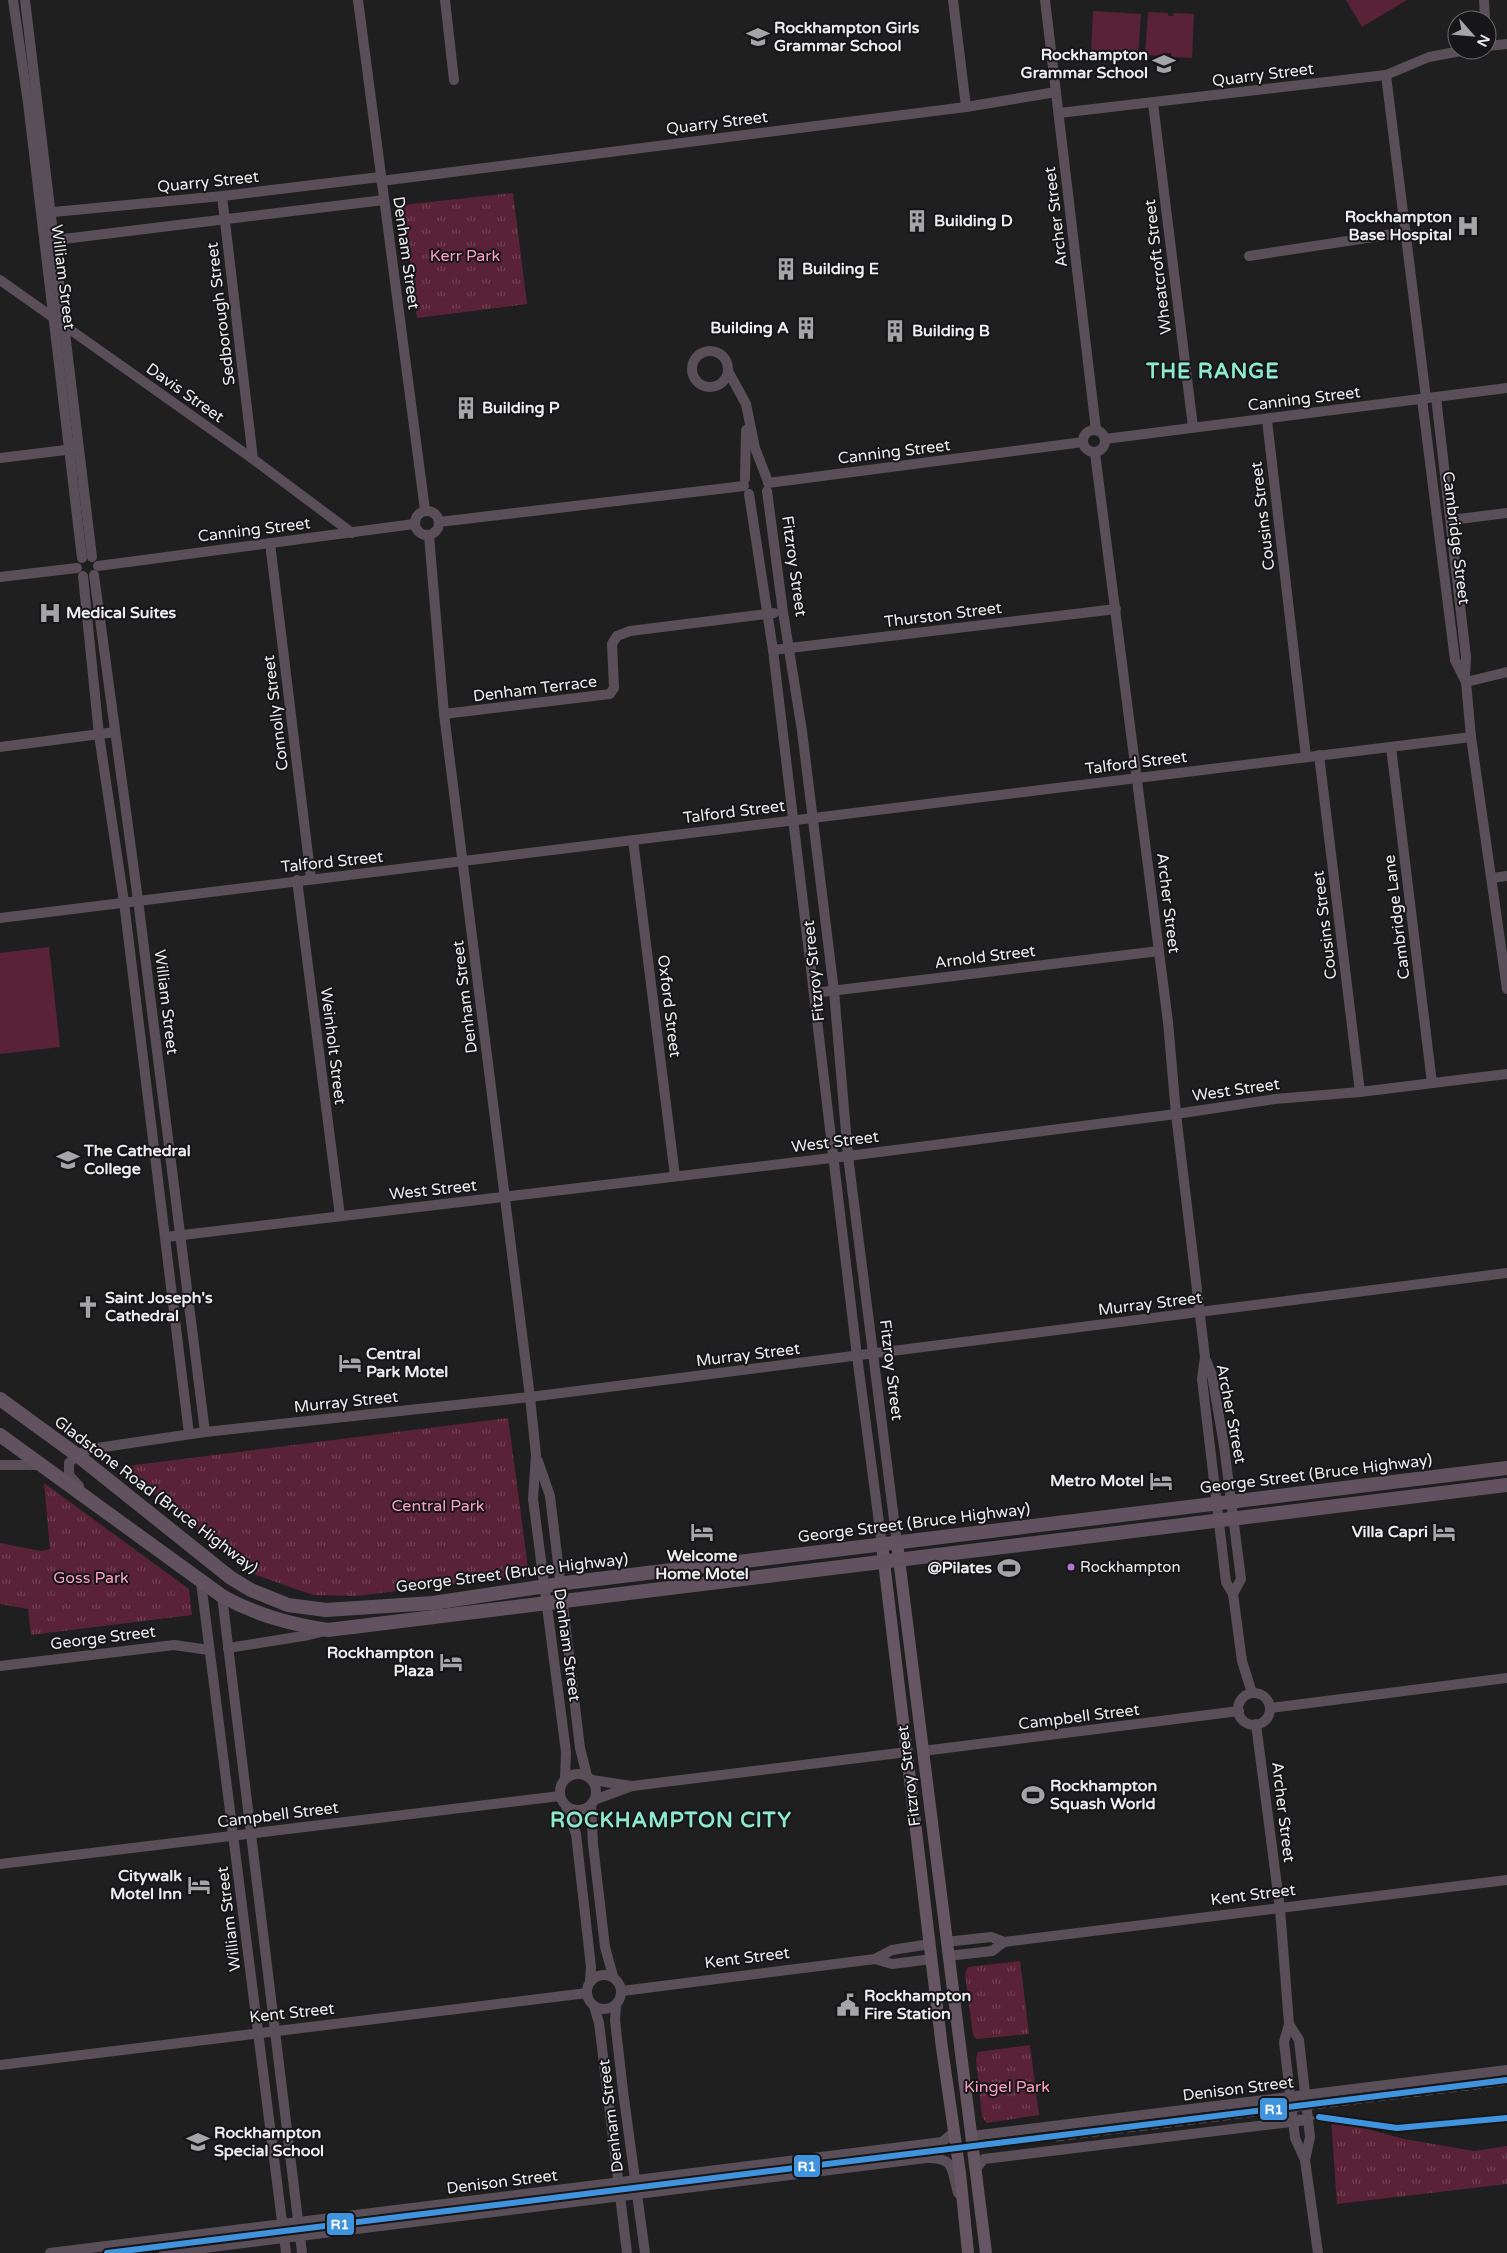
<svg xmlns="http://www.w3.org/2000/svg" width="1507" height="2253" viewBox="0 0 1507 2253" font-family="'Varela Round',sans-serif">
<defs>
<pattern id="park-tufts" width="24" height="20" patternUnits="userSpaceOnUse" patternTransform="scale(1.25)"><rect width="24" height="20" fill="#5a2236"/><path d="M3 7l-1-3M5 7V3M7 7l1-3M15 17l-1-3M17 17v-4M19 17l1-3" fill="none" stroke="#724253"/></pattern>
</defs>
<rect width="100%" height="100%" fill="#1f1f20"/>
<g fill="url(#park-tufts)">
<path d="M513,193L527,304L417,318L403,205Z"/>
<path d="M508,1418L529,1575L356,1596L313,1595L256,1575L119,1467Z"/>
<path d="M44,1483L189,1589L192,1615L31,1635L28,1609L0,1604V1543L41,1551L50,1549Z"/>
<path d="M1020,1961L1029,2034L976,2039L973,2035L965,1974L968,1967Z"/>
<path d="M1030,2045L1039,2115L987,2123L982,2117L976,2059L978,2052Z"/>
<path d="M1331,2119L1404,2139L1474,2151L1507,2146V2184L1337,2204Z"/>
</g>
<g fill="#5a2236">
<path d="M1346,0H1407L1362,27Z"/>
<path d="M1093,11L1141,14L1138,57L1091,55Z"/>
<path d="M1148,12L1168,13V16H1173L1174,13L1194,14L1192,58L1171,57V53H1166V56L1145,55Z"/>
<path d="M49,947L60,1047L0,1054V953Z"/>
</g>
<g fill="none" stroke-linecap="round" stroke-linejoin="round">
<g stroke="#5a4e58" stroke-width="10">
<path d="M13,0L28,103L82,558"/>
<path d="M25,0L92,557"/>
<path d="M358,0L425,510"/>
<path d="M445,0L454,80"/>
<path d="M953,0L966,107"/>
<path d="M1045,0L1096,430"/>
<path d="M1484,0L1485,20"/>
<path d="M1487,46L1507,44"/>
<path d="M1386,75L1426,398"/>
<path d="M1153,103L1193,427"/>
<path d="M1059,113L1386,75L1429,57L1466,50"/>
<path d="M381,181L966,107L1056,92"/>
<path d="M222,196L253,459"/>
<path d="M43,213L222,196L380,177"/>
<path d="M47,241L384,200"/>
<path d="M1249,256L1406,232"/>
<path d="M0,280L253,459L352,533"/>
<circle cx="710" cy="369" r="18"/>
<path d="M728,371L746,404L755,448L767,479"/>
<path d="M1436,397L1466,657L1465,677"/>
<path d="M1422,399L1455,660L1466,682L1471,737L1507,989"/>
<path d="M1267,420L1306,757"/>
<circle cx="1094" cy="441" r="11"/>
<path d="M1105,439L1507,388"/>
<path d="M1095,453L1168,1022L1176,1114L1205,1357L1202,1379L1226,1582L1233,1594L1242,1661L1252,1693"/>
<path d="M0,458L74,449"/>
<path d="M745,479L746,430"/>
<path d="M768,483L1083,442"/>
<path d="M767,491L783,612L802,731L834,991L848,1156L897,1543"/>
<path d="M749,494L773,650L857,1356L882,1545"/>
<circle cx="427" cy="523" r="12"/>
<path d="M1451,520L1507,513"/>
<path d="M439,522L744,486"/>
<path d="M429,535L444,714L530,1397L536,1455L533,1499L566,1752L565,1779"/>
<path d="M270,543L311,879"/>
<path d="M98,566L414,524"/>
<path d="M94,575L138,900L205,1432"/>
<path d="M83,576L99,735L124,902L189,1434"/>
<path d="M0,577L77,568"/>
<path d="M773,650L1116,609"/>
<path d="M1466,682L1507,672"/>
<path d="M444,714L610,694L614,688L612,644L617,636L630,631L774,613"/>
<path d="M0,747L115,732"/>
<path d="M1391,747L1432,1083"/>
<path d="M1319,755L1360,1092"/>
<path d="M633,840L675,1176"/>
<path d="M1492,878L1507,876"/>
<path d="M297,880L340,1216"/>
<path d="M0,918L1471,737"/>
<path d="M814,993L1159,951"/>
<path d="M166,1237L848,1156L1176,1114L1275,1099L1360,1092L1507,1074"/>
<path d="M1205,1358L1212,1375L1224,1446L1241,1579L1233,1594"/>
<path d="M538,1461L550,1496L580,1748L587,1776"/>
<path d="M0,1465H41"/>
<path d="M79,1486L69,1475V1463L77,1455L90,1449L205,1432L530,1397L1507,1273"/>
<path d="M201,1582L286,2253"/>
<path d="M222,1596L302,2253"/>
<path d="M228,1648L309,1635L325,1631"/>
<path d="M0,1666L174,1645L209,1650"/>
<circle cx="1254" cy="1709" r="16"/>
<path d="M1270,1708L1507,1678"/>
<path d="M1256,1724L1280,1909L1289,2024L1284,2042L1295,2138L1305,2160L1318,2253"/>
<path d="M923,1751L1239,1711"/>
<circle cx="578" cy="1792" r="18"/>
<path d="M592,1780L632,1786"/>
<path d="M594,1800L632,1786L907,1752"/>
<path d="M591,1804L593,1844L605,1947L613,1976"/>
<path d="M566,1806L576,1834L591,1967L590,1981"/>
<path d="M0,1864L560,1796"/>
<path d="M946,1942L991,1937L1004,1942L1507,1880"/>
<path d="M948,1956L992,1951L1004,1942"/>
<path d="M875,1959L892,1950L930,1944"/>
<circle cx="604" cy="1992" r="17"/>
<path d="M622,1991L875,1959L892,1964L932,1959"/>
<path d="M616,2005L615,2020L623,2091L645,2253"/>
<path d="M594,2006L599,2023L627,2253"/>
<path d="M1289,2024L1299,2040L1310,2137L1305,2160"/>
<path d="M0,2065L587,1993"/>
<path d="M972,2136L1507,2070"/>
<path d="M976,2169L984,2159L1308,2120"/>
<path d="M50,2253L942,2142L954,2132"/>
<path d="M164,2253L926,2158C956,2157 951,2170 958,2193"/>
</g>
<g stroke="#665663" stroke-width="12">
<path d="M897,1543L986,2253"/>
<path d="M882,1545L942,2048L960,2173L968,2253"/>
</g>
<g stroke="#625260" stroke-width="14">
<path d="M0,1399L77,1455L231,1578L251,1590L288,1605L326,1610L433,1603L573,1582L1507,1468"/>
<path d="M0,1435L222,1596C256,1615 290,1624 328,1630L1507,1485"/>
</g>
<g stroke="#5b555b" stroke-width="3" stroke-dasharray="8 4" stroke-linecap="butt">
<path d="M1298,2116L1397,2128L1454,2124"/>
<path d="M1056,2140L1507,2084"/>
</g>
<defs>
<g id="rail-1">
<path d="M1319,2117L1397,2128L1507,2118"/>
<path d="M107,2253L1507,2080"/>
</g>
</defs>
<use href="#rail-1" stroke="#161518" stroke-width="10"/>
<use href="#rail-1" stroke="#4094de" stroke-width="6"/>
</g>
<defs>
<symbol id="school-bare" viewBox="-9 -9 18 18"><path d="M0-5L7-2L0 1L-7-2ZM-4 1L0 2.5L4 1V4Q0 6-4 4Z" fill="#a5a4a6" stroke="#161518" stroke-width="2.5" paint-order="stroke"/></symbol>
<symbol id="building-bare" viewBox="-9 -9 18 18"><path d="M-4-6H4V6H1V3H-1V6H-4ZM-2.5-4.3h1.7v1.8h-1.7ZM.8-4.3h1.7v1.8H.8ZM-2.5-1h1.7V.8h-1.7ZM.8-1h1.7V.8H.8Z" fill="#a5a4a6" stroke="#161518" stroke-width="2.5" paint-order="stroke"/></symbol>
<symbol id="hospital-bare" viewBox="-9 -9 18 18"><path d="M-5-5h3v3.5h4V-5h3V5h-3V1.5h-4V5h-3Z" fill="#a5a4a6" stroke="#161518" stroke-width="2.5" paint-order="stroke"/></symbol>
<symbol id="church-bare" viewBox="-9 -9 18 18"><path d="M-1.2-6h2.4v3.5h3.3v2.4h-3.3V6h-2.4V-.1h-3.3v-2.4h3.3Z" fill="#a5a4a6" stroke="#161518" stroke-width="2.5" paint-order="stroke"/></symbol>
<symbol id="hotel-bare" viewBox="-9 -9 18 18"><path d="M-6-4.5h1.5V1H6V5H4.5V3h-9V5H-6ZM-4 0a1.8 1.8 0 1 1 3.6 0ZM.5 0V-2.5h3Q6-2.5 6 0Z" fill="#a5a4a6" stroke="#161518" stroke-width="2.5" paint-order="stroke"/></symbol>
<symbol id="stadium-bare" viewBox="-9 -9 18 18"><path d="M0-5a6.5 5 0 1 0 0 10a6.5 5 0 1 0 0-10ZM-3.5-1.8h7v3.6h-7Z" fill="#a5a4a6" stroke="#161518" stroke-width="2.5" paint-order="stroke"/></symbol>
<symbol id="civic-bare" viewBox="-9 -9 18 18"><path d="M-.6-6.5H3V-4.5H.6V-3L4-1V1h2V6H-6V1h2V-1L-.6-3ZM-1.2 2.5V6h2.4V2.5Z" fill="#a5a4a6" stroke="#161518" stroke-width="2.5" paint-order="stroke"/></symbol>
</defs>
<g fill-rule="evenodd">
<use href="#school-bare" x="742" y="21" width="32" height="32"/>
<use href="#school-bare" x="1148" y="48" width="32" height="32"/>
<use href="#building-bare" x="901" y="205" width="32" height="32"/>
<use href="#hospital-bare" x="1452" y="210" width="32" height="32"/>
<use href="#building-bare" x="770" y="253" width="32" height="32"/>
<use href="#building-bare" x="790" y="312" width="32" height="32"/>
<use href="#building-bare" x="879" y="315" width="32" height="32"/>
<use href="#building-bare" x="450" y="392" width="32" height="32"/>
<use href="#hospital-bare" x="34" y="597" width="32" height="32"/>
<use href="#school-bare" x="52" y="1144" width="32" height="32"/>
<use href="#church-bare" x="72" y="1291" width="32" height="32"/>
<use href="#hotel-bare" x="334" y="1347" width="32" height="32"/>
<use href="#hotel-bare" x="1145" y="1465" width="32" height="32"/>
<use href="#hotel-bare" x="686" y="1516" width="32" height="32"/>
<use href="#hotel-bare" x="1428" y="1516" width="32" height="32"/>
<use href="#stadium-bare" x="993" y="1552" width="32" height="32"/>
<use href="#hotel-bare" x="435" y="1646" width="32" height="32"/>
<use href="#stadium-bare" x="1017" y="1779" width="32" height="32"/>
<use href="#hotel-bare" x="183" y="1869" width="32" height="32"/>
<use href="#civic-bare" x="832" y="1989" width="32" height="32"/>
<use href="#school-bare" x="182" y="2126" width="32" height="32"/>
</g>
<circle fill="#b673d3" stroke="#161518" stroke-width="2" cx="1071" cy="1567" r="4.5"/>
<g text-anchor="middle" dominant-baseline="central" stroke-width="4" stroke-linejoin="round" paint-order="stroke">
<g font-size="15" fill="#edecee" stroke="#161518" text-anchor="start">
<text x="1080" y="1567">Rockhampton</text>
</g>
<g font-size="16" font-weight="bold" fill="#edecee" stroke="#161518" text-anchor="start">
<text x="774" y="28">Rockhampton Girls<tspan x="774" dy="18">Grammar School</tspan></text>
<text x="1148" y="55" text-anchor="end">Rockhampton<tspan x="1148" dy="18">Grammar School</tspan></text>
<text x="1452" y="217" text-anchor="end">Rockhampton<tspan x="1452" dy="18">Base Hospital</tspan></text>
<text x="934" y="221">Building D</text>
<text x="802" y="269">Building E</text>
<text x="789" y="328" text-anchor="end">Building A</text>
<text x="912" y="331">Building B</text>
<text x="482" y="408">Building P</text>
<text x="66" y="613">Medical Suites</text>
<text x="84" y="1151">The Cathedral<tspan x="84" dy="18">College</tspan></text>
<text x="105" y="1298">Saint Joseph's<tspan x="105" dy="18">Cathedral</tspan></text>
<text x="366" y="1354">Central<tspan x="366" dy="18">Park Motel</tspan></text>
<text x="1144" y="1481" text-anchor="end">Metro Motel</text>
<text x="1428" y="1532" text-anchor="end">Villa Capri</text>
<text x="702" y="1556" text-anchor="middle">Welcome<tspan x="702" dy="18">Home Motel</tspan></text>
<text x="992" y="1568" text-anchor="end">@Pilates</text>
<text x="434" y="1653" text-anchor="end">Rockhampton<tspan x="434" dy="18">Plaza</tspan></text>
<text x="1050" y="1786">Rockhampton<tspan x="1050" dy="18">Squash World</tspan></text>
<text x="182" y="1876" text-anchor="end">Citywalk<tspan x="182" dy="18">Motel Inn</tspan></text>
<text x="864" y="1996">Rockhampton<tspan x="864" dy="18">Fire Station</tspan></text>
<text x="214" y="2133">Rockhampton<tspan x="214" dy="18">Special School</tspan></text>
</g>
<g font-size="16" fill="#edecee" stroke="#161518">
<text transform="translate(1263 75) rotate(-7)">Quarry Street</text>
<text transform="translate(717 123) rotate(-7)">Quarry Street</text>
<text transform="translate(208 182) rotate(-6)">Quarry Street</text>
<text transform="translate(1056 217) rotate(-97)">Archer Street</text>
<text transform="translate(406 253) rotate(82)">Denham Street</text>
<text transform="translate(1158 267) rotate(-97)">Wheatcroft Street</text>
<text transform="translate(63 277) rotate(83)">William Street</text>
<text transform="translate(221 314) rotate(-97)">Sedborough Street</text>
<text transform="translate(185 393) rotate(35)">Davis Street</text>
<text transform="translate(1304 399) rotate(-7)">Canning Street</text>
<text transform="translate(894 452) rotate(-7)">Canning Street</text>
<text transform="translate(1263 516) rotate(-97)">Cousins Street</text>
<text transform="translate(254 530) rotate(-7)">Canning Street</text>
<text transform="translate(1456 538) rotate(83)">Cambridge Street</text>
<text transform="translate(794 566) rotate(82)">Fitzroy Street</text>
<text transform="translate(943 615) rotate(-7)">Thurston Street</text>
<text transform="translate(535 689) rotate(-7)">Denham Terrace</text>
<text transform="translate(276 713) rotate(-97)">Connolly Street</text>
<text transform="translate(1136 763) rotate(-7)">Talford Street</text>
<text transform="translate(734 812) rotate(-7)">Talford Street</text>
<text transform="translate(332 862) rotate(-6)">Talford Street</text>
<text transform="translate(1168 903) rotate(83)">Archer Street</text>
<text transform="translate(1397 917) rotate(-97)">Cambridge Lane</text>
<text transform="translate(1325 925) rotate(-97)">Cousins Street</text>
<text transform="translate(985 957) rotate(-7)">Arnold Street</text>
<text transform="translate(814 971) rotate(-96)">Fitzroy Street</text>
<text transform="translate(465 997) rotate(-97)">Denham Street</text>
<text transform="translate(166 1002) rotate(83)">William Street</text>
<text transform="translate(669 1006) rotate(83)">Oxford Street</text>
<text transform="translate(333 1046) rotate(83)">Weinholt Street</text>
<text transform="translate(1236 1090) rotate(-8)">West Street</text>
<text transform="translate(835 1142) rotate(-7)">West Street</text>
<text transform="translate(433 1190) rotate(-6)">West Street</text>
<text transform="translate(1150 1304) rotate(-7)">Murray Street</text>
<text transform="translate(748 1355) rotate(-7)">Murray Street</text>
<text transform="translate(891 1370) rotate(83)">Fitzroy Street</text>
<text transform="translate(346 1402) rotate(-6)">Murray Street</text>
<text transform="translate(1231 1414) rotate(79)">Archer Street</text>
<text transform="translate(1316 1474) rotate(-7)">George Street (Bruce Highway)</text>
<text transform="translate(156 1495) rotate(37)">Gladstone Road (Bruce Highway)</text>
<text transform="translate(914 1523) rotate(-7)">George Street (Bruce Highway)</text>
<text transform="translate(512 1573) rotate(-7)">George Street (Bruce Highway)</text>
<text transform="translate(103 1638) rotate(-7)">George Street</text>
<text transform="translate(567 1645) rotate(82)">Denham Street</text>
<text transform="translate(1079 1717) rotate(-7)">Campbell Street</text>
<text transform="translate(909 1776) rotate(-97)">Fitzroy Street</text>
<text transform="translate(1283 1812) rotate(83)">Archer Street</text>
<text transform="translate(278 1815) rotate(-7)">Campbell Street</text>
<text transform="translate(1253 1895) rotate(-7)">Kent Street</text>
<text transform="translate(229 1919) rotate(-97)">William Street</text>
<text transform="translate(747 1958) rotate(-7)">Kent Street</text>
<text transform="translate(292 2013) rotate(-6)">Kent Street</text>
<text transform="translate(1238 2089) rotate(-7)">Denison Street</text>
<text transform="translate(611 2116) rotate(-97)">Denham Street</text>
<text transform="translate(502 2182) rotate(-7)">Denison Street</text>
</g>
<g font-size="16" fill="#fea1be" stroke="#161518">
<text x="465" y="256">Kerr Park</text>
<text x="438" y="1506">Central Park</text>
<text x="91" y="1578">Goss Park</text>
<text x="1007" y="2087">Kingel Park</text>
</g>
<g font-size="21" font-weight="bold" letter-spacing="1" fill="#8deacb" stroke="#161518">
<text x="1213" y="371">THE RANGE</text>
<text x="671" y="1820">ROCKHAMPTON CITY</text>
</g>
</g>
<g stroke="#161518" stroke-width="2">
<rect x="1259" y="2097" width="29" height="24" rx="5" fill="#4094de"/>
<rect x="793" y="2154" width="28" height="24" rx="5" fill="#4094de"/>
<rect x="326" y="2212" width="29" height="24" rx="5" fill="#4094de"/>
</g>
<g font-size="14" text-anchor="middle" font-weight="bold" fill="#fff">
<text x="1274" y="2114">R1</text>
<text x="807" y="2171">R1</text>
<text x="340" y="2229">R1</text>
</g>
<g transform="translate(1472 35) rotate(117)"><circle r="24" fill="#161518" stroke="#6c6b6e"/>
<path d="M0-4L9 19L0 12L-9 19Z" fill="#a5a4a6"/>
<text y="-8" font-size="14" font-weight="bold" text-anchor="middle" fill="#edecee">N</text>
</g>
</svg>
